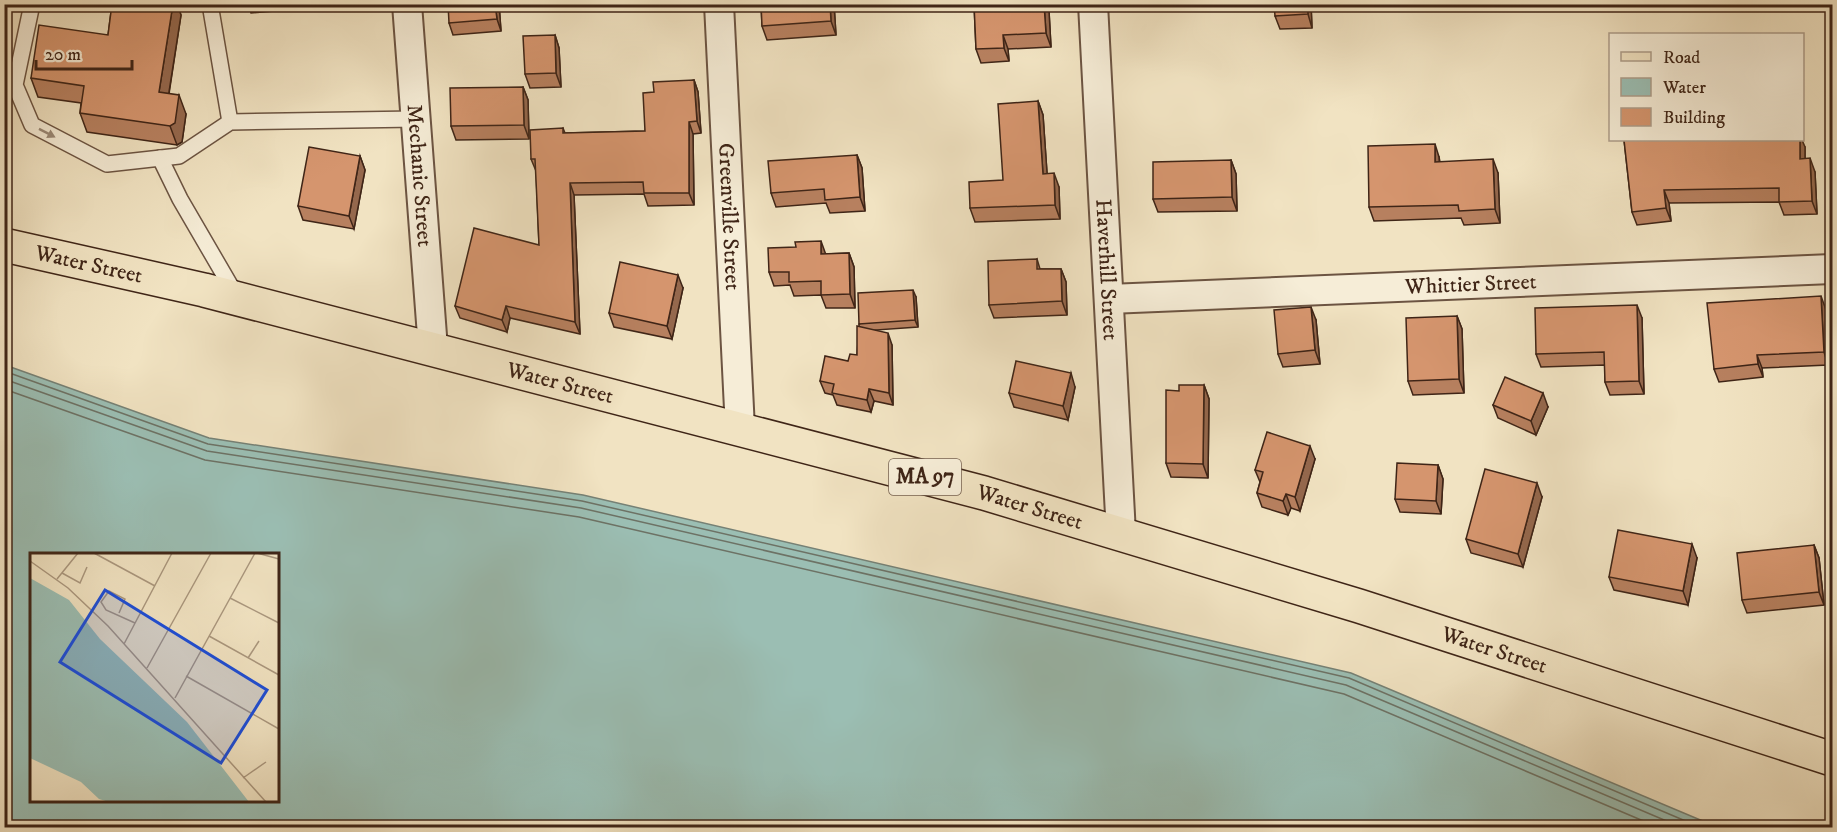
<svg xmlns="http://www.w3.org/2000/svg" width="1837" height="832" viewBox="0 0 1837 832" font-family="'IM FELL DW Pica',serif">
<rect width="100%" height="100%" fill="#f1e3c2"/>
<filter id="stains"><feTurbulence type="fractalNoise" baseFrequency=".00333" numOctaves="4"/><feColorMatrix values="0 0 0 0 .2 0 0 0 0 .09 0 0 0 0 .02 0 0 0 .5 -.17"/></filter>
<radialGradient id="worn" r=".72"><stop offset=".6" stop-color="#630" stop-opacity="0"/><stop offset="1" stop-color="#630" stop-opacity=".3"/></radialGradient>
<path fill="#9bbeb3" stroke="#768175" stroke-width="1.5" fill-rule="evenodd" d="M5,365L209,438L583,495L1351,673L1717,827H5ZM32,554H278V800H32Z"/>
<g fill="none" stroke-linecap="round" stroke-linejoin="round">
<g stroke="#6d7265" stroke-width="1.5">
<path d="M4,371L208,444L582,501L1349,678L1702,828"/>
<path d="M4,379L207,451L581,508L1346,685L1683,828"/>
<path d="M4,389L205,460L579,517L1344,694L1660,828"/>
</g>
<defs>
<g id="service">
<path d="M32,4L15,85L32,125L107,164L179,156L230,122L416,119"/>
<path d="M210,4L230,122"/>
<path d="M160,158L180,199L237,297"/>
</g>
<g id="minor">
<path id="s1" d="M407,4L433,349"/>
<path id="s2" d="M719,4L740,429"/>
<path id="s3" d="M1093,4L1121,534"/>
<path id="s4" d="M1109,299L1832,269"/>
</g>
<g id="primary">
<path id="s5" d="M4,245L204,290L984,493L1359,606L1832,759"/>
</g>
</defs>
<use href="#service" stroke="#6c5442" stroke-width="18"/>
<use href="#minor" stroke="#6c5442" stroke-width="32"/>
<use href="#primary" stroke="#3f2517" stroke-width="36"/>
<use href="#service" stroke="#f6edd7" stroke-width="15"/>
<use href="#minor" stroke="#f6edd7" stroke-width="28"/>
<use href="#primary" stroke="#f1e3c2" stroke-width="33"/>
</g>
<g fill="#b7805f" stroke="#3f2517" stroke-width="1.5">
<path d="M112,4H177L181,15L169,94L186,114L182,142L177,145L87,132L80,113L81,103L38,97L31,78L108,35Z"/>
<path d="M248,4H286V10L251,13Z"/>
<path d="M499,4L501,31L453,35L449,23Z"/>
<path d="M761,4H834L836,35L767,40L762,26Z"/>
<path d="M974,4H1047L1049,11L1051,47L1008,49L1009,61L981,63L976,49Z"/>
<path d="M1311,4L1312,28L1280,29L1275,16Z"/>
<path d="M555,35L559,48L561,87L530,88L525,74Z"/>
<path d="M694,80L698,92L701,133L693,134L694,205L648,206L644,194L574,195L580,334L510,318L507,332L460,318L455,306L539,245L536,171L531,159L563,128L565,133L645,131L654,92Z"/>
<path d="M523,87L528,100L529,139L456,140L451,126Z"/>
<path d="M1038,101L1043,115L1047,173L1059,187L1060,219L975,222L970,208L1003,180Z"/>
<path d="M1624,140L1805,147V158L1815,172L1817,214L1784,215L1779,202L1669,203L1671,221L1637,225L1632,212Z"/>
<path d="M857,155L862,168L865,211L830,213L826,203L776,207L771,193Z"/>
<path d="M360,156L365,170L354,229L303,220L298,206Z"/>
<path d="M1439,157L1440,162L1498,173L1500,223L1464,225L1461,218L1374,221L1369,207Z"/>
<path d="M1231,160L1236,174L1237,211L1158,212L1153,199Z"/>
<path d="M849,253L854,267L855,308H826L821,295L794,296L790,285L774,286L769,272L825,254Z"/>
<path d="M1037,259L1040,269H1061L1066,282L1067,315L994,318L989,305Z"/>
<path d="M683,288L672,339L614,327L609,313Z"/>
<path d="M916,297L918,327L875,330L892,345L893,405L874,401L871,412L837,405L833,395L825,393L820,381L857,355L859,327V324Z"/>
<path d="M1826,310L1828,365L1762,368L1763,377L1719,382L1714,369Z"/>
<path d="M1457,316L1462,329L1464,393L1413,395L1408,381Z"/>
<path d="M1642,318L1644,394L1610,395L1605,382V365L1541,367L1536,354Z"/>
<path d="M1316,320L1320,364L1283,367L1278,354Z"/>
<path d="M1204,385L1209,399L1208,478L1171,477L1166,463Z"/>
<path d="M1075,387L1068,420L1014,407L1009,393Z"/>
<path d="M1493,405L1548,407L1536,435L1498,418Z"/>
<path d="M1315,459L1300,511L1291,508L1288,515L1262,507L1257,493L1260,482L1255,470Z"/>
<path d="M1438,465L1443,479L1441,514L1400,512L1395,499Z"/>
<path d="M1542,497L1523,567L1471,553L1466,539Z"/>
<path d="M1814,545L1819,558L1824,605L1747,613L1742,600Z"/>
<path d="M1697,558L1688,605L1614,590L1609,577Z"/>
</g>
<g fill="#95684d" stroke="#3f2517" stroke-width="1.5">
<path d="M173,4H177L181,15L166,111L159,92Z"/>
<path d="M495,4H499L501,31L497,19Z"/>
<path d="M830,4H834L836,35L831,21Z"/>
<path d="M1044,4H1047L1049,11L1051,47L1046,33Z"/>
<path d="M1307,4H1311L1312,28L1308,14Z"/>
<path d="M555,35L559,48L561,87L556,73Z"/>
<path d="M1003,35L1008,49L1009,61L1004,48Z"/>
<path d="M694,80L698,92L701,133L697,121Z"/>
<path d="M523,87L528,100L529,139L524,125Z"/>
<path d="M179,95L186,114L182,142L177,145L170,126Z"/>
<path d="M1038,101L1043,115L1048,187L1043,174Z"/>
<path d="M689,122L693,134L694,205L689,193Z"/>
<path d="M1800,140H1802L1805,147V172L1800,159Z"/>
<path d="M1435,144L1439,157L1440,176L1435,162Z"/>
<path d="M857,155L862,168L865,211L860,197Z"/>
<path d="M360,156L365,170L354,229L349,216Z"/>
<path d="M1810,158L1815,172L1817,214L1812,201Z"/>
<path d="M1493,159L1498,173L1500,223L1495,209Z"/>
<path d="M1231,160L1236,174L1237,211L1232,197Z"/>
<path d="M1054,173L1059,187L1060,219L1055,205Z"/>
<path d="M570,183L574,195L580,334L575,322Z"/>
<path d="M1664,190L1669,203L1671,221L1666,208Z"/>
<path d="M821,241L826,255L821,254Z"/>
<path d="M849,253L854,267L855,308L850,294Z"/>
<path d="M1061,269L1066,282L1067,315L1062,301Z"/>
<path d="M678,275L683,288L672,339L667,326Z"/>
<path d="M913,290L916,297L918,327L915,320Z"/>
<path d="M1821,296L1826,310L1828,365L1824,352Z"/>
<path d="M1637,305L1642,318L1644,394L1639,381Z"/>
<path d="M506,306L510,318L507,332L502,320Z"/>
<path d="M1311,307L1316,320L1320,364L1315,350Z"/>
<path d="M1457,316L1462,329L1464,393L1459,379Z"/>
<path d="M888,333L892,345L893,405L889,393Z"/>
<path d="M1757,355L1762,368L1763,377L1758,364Z"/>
<path d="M1071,373L1075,387L1068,420L1063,406Z"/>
<path d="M1204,385L1209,399L1208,478L1203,464Z"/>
<path d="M869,389L874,401L871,412L867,400Z"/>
<path d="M1543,393L1548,407L1536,435L1531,421Z"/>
<path d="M1310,446L1315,459L1300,511L1295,497Z"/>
<path d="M1438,465L1443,479L1441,514L1436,501Z"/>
<path d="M1537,483L1542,497L1523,567L1518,554Z"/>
<path d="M1286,494L1291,508L1288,515L1283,501Z"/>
<path d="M1692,544L1697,558L1688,605L1683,591Z"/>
<path d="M1814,545L1819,558L1824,605L1819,592Z"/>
</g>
<g fill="#d5956e" stroke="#3f2517" stroke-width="1.5">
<path d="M112,4H173L159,92L179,95L175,123L170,126L80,113L84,86L31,78L39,25L108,35Z"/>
<path d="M448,4H495L497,19L449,23Z"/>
<path d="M761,4H830L831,21L762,26Z"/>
<path d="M974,4H1044L1046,33L1003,35L1004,48L976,49Z"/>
<path d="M1274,4H1307L1308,14L1275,16Z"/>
<path d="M555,35L556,73L525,74L523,36Z"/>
<path d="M694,80L697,121L689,122V193H644L643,182L570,183L575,322L506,306L502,320L455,306L474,228L539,245L535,159H531L530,130L563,128V133L645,131L643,93L654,92L653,82Z"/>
<path d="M523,87L524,125L451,126L450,88Z"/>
<path d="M1038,101L1043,174L1054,173L1055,205L970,208L969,182L1003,180L998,104Z"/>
<path d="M1624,140H1800V159L1810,158L1812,201L1779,202V188L1664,190L1666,208L1632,212Z"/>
<path d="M1435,144V162L1493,159L1495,209L1459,211L1458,205L1369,207L1368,146Z"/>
<path d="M309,147L360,156L349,216L298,206Z"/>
<path d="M857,155L860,197L825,200L824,189L771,193L768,161Z"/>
<path d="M1231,160L1232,197L1153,199V162Z"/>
<path d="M821,241V254L849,253L850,294L821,295V281L789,282V272H769L768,248L796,247L795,242Z"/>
<path d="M1037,259V269H1061L1062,301L989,305L988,261Z"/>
<path d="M620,262L678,275L667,326L609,313Z"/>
<path d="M913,290L915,320L859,324L858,293Z"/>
<path d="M1821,296L1824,352L1757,355L1758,364L1714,369L1707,303Z"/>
<path d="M1637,305L1639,381L1605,382L1604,352L1536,354L1535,308Z"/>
<path d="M1311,307L1315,350L1278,354L1274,310Z"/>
<path d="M1457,316L1459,379L1408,381L1406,318Z"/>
<path d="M857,326L888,333L889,393L869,389L867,400L832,393L834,384L820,381L825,356L848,361L850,354L857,355Z"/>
<path d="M1016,361L1071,373L1063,406L1009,393Z"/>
<path d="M1505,377L1543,393L1531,421L1493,405Z"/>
<path d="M1179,385H1204L1203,464L1166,463V390L1179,391Z"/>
<path d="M1267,432L1310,446L1295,497L1286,494L1283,501L1257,493L1263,472L1255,470Z"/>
<path d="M1397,463L1438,465L1436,501L1395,499Z"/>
<path d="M1485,469L1537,483L1518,554L1466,539Z"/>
<path d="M1618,530L1692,544L1683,591L1609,577Z"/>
<path d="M1814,545L1819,592L1742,600L1737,553Z"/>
</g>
<defs><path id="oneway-solid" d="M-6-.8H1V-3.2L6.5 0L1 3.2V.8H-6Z" transform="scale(1.5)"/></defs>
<use fill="#9a8977" href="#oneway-solid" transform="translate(47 133) rotate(27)"/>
<g text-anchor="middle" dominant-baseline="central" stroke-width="6" stroke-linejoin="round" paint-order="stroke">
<rect fill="#f6edd7" stroke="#766151" stroke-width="1.5" x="889" y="459" width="72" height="36" rx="4.5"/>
<g font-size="21" font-weight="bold" fill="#3f2517">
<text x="925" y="477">MA 97</text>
</g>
<g font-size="22" fill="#3f2517" stroke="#f6edd7">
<text stroke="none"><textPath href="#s1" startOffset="172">Mechanic Street</textPath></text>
<text stroke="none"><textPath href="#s2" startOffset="213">Greenville Street</textPath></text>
<text stroke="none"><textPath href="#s5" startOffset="87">Water Street</textPath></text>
<text stroke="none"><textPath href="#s3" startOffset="266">Haverhill Street</textPath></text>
<text stroke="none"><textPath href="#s4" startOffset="362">Whittier Street</textPath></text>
<text stroke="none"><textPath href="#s5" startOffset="573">Water Street</textPath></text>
<text stroke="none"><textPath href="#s5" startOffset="1059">Water Street</textPath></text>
<text stroke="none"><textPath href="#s5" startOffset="1545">Water Street</textPath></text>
</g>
</g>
<g transform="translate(30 553)">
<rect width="249" height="249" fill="#f1e3c2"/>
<path d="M0,25L39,47L70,86L157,169L219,249H79L69,246L51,229L0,205Z" fill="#9bbeb3"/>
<path fill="none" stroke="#aa977e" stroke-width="1.5" d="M64,0L125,33M227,0L249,6M0,8L38,35L78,73L236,249M32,20L50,30L57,14M27,26L48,0M200,45L249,70M89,60L95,46L79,38L71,49L76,57L105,70M179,83L249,122M94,91L142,0M218,105L229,88M117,115L181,0M156,123L249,176M145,145L225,0M213,225L236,209"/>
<path fill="#1d4ed8" fill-opacity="0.15" stroke="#1d4ed8" stroke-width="3" d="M75,37L237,137L191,210L30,109Z"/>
<rect width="249" height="249" fill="none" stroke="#3f2517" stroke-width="3"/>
</g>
<rect width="1837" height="832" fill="none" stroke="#f1e3c2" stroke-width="24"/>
<rect x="6" y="6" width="1825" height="820" fill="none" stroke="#3f2517" stroke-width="3"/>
<rect x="12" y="12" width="1813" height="808" fill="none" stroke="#3f2517" stroke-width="1.5"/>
<rect x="1609" y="33" width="195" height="108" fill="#f6edd7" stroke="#ad9d8a" stroke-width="1.5"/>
<rect x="1621" y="52" width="30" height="9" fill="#f1e3c2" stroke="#ad9d8a" stroke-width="1.5"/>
<text x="1663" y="63" font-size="18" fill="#3f2517">Road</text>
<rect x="1621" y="78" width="30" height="18" fill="#9bbeb3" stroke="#ad9d8a" stroke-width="1.5"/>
<text x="1663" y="93" font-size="18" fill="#3f2517">Water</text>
<rect x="1621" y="108" width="30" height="18" fill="#d5956e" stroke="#ad9d8a" stroke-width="1.5"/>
<text x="1663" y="123" font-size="18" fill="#3f2517">Building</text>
<path d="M36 60v9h96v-9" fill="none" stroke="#3f2517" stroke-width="3"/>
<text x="45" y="60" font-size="18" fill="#3f2517" stroke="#f6edd7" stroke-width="4.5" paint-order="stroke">20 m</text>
<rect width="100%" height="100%" filter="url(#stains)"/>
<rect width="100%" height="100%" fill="url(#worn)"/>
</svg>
